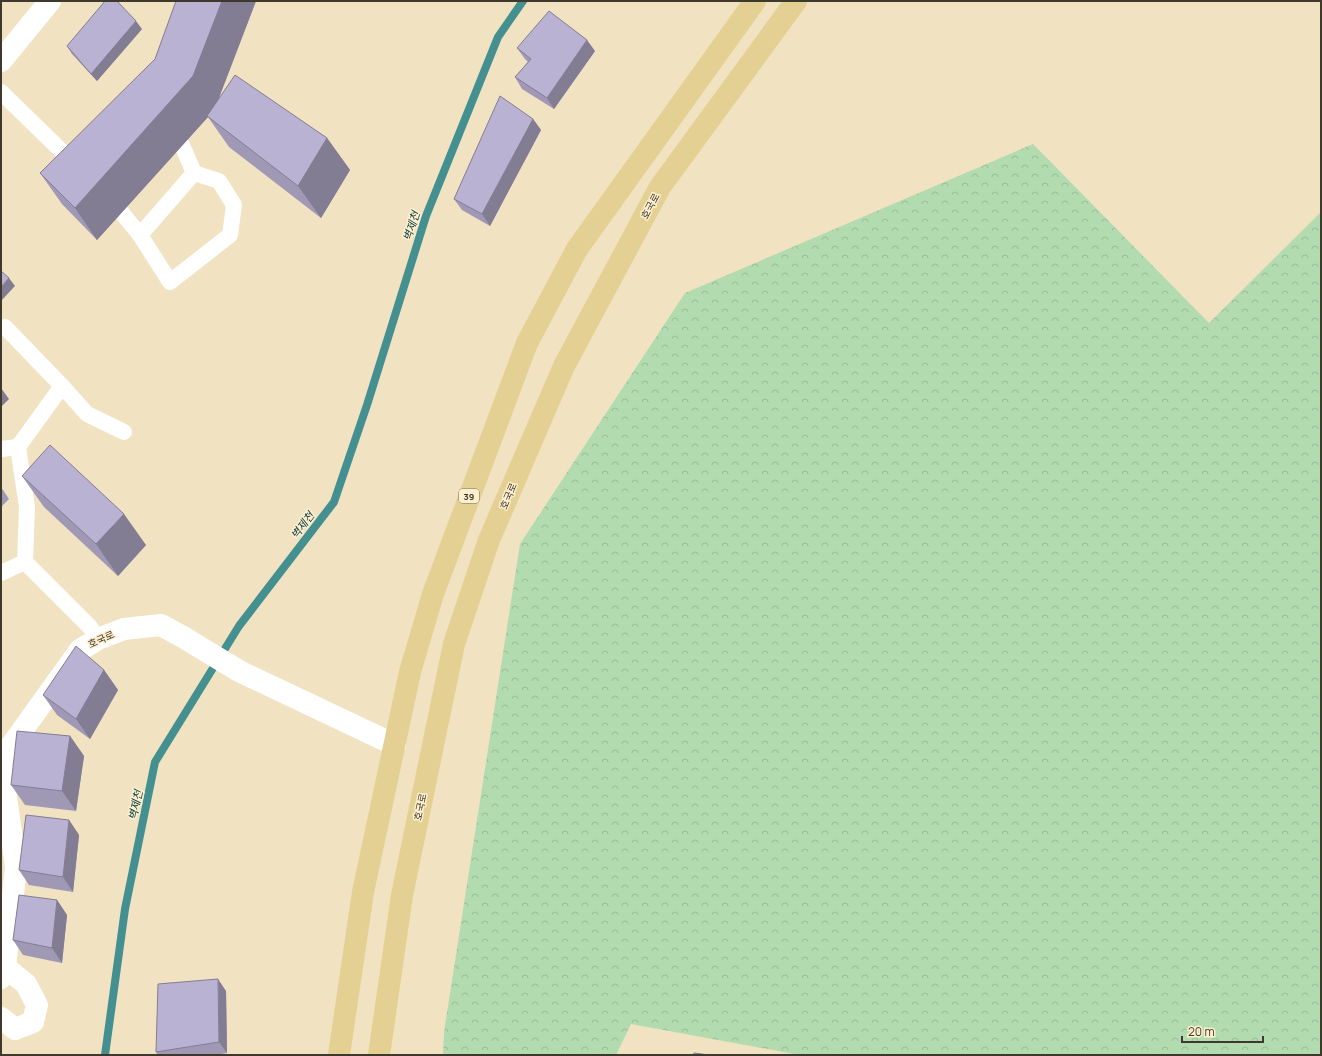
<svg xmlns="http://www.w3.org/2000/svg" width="1322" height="1056" viewBox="0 0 1322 1056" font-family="Manrope,'Noto Sans KR',sans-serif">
<defs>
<pattern id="forest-crowns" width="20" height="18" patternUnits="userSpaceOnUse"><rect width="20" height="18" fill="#b2dbb0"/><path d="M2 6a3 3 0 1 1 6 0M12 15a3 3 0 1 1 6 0" fill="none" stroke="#9abd98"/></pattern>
</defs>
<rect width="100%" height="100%" fill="#f1e2c2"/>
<path fill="url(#forest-crowns)" d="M1033,144L1209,323L1321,212V1055H800L631,1024L616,1055H443L444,1032L520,544L685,293Z"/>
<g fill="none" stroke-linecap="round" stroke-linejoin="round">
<path stroke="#449090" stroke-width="8" d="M105,1055L125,909L155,762L239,626L334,502L367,405L426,216L498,37L523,1"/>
<g stroke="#fff" stroke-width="16">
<path d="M1,92L77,166"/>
<path d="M122,213L140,235L194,173L182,145"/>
<path d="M140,235L170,282L230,235L234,205L219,181L194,173"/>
<path d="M5,327L62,386L87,414L124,432"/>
<path d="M18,447L62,386"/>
<path d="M1,449L18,447L27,507L25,562L90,627L98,639"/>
<path d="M1,573L25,562"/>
</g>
<g stroke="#fff" stroke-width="22">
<path d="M1,760L80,650L98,639L124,629L161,625L183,637L239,671L395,745"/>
<path d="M1,762L16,867L5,967L1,978"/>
<path d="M1,1018L15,1029L33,1022L37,1005L26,984L5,967"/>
</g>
<path stroke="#fff" stroke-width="22" d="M1,61L50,1"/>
<g stroke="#e3d092" stroke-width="22">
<path d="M339,1055L363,892L410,672L433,594L527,343L577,249L755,1"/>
<path d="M379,1055L402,895L454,644L489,540L564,366L660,187L796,1"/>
</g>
</g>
<g fill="#a099b5">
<path d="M256,1L219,98L327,138L350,170L321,218L229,147L208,117L97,240L62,204L40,173Z"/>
<path d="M142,29L97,81L72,54L67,46Z"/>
<path d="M517,48L595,51L554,109L522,89L515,77L528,62L525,59Z"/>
<path d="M533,119L541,130L490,226L462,210L454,199Z"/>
<path d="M22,476L146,545L118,576L44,507Z"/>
<path d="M1,487L9,499L1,507Z"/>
<path d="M104,670L118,690L90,739L57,715L43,695Z"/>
<path d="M70,736L84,756L76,811L25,805L11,785Z"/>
<path d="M69,820L79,835L73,892L29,885L19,870Z"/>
<path d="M57,900L67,915L62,963L23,955L13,940Z"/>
<path d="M226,991L227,1053L215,1055H158L156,1052Z"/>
</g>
<g fill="#827d93">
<path d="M222,1H256L215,108L207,116L208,117L97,240L75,208Z"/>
<path d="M136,21L142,29L97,81L91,74Z"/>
<path d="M587,40L595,51L554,109L547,98Z"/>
<path d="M533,119L541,130L490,226L482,214Z"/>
<path d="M327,138L350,170L321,218L298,186Z"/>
<path d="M9,278L15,286L1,301V287Z"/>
<path d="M1,388L9,399L1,407Z"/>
<path d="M124,514L146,545L118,576L96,544Z"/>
<path d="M104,670L118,690L90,739L76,719Z"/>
<path d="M70,736L84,756L76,811L62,791Z"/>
<path d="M69,820L79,835L73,892L63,877Z"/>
<path d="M57,900L67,915L62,963L52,948Z"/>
<path d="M218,979L226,991L227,1053L219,1042Z"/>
</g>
<g fill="#bab2d2" stroke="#827d93">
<path d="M105,1H117L136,21L91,74L67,46Z"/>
<path d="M176,1H222L193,76L75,208L40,173L155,59Z"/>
<path d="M549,11L587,40L547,98L515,77L531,59L517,48Z"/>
<path d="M235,75L327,138L298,186L207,116Z"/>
<path d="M500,96L533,119L482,214L454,199Z"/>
<path d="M1,271L9,278L1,287Z"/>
<path d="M50,445L124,514L96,544L22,476Z"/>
<path d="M76,646L104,670L76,719L43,695Z"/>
<path d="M17,731L70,736L62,791L11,785Z"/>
<path d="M26,815L69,820L63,877L19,870Z"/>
<path d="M19,895L57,900L52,948L13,940Z"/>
<path d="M218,979L219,1042L156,1052L158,984Z"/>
<path d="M694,1053L709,1055H693Z"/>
</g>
<g text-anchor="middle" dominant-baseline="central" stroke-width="3" stroke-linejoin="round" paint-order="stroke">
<rect fill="#feefcf" stroke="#78705d" stroke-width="1" x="459" y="489" width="20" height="14" rx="3"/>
<g font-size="9" font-weight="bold" fill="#3e392c">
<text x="469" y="496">39</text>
</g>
<g font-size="10" fill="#3e392c" stroke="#feefcf">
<text transform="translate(650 206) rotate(-62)">호국로</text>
<text transform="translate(508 496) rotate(-67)">호국로</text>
<text transform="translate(101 639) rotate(-24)">호국로</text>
<text transform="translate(420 807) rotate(-78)">호국로</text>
</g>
<g font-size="11" font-style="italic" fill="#0f4144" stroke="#feefcf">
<text transform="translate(411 226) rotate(-72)">벽제천</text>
<text transform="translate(302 525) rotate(-53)">벽제천</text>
<text transform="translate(135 805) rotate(-78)">벽제천</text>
</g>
</g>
<rect width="1322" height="1056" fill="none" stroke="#3e392c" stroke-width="4"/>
<path d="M1182 1036v6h81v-6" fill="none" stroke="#3e392c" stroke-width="2"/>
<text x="1188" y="1036" font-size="12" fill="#3e392c" stroke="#feefcf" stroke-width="3" paint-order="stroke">20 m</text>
</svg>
